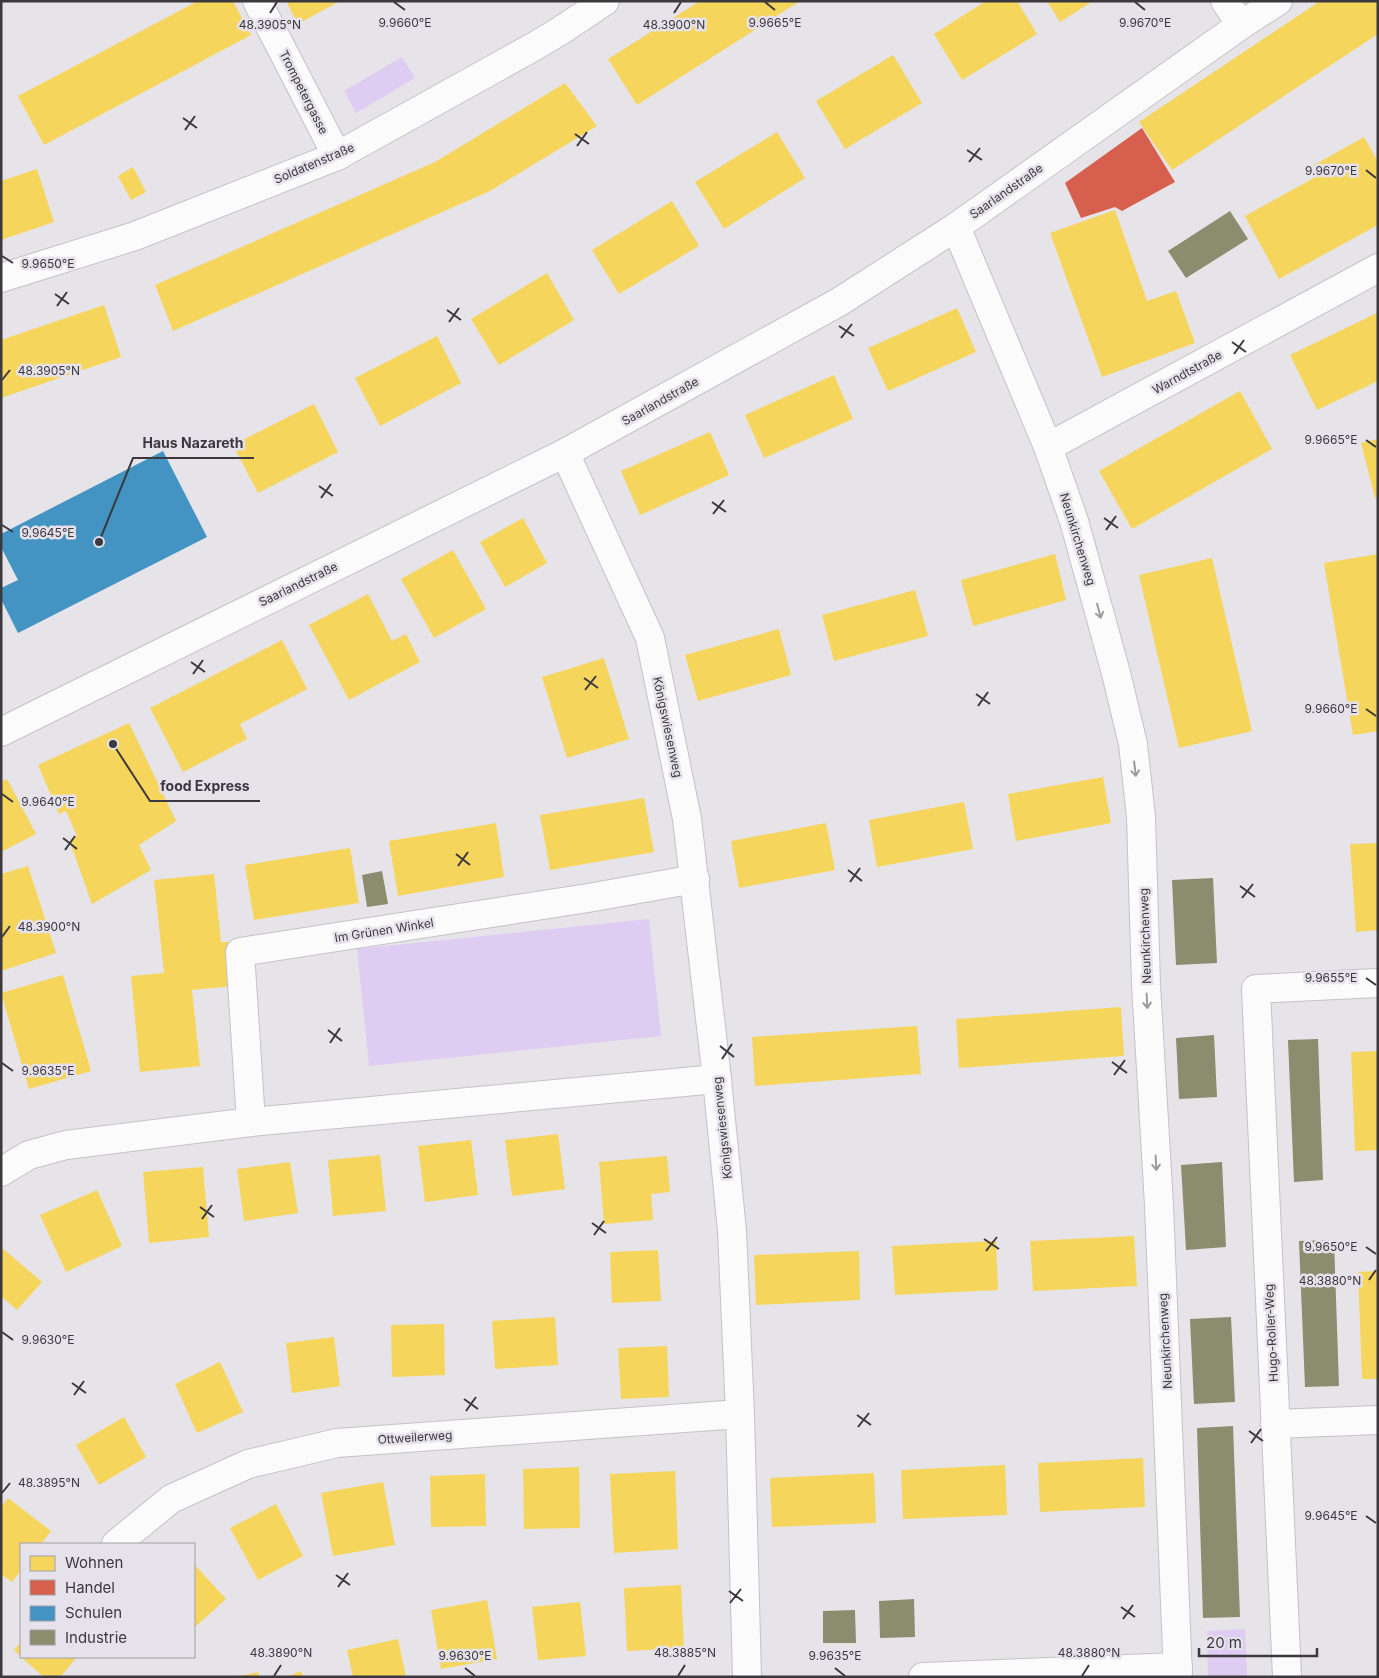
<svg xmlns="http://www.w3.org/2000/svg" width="1379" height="1678" viewBox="0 0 1379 1678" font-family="Inter,sans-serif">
<rect width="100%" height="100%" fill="#e6e4e9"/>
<g fill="#deccf2">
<path d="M402,57L415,78L356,113L344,91Z"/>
<path d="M649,919L661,1036L369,1066L357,949Z"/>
<path d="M1245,1629L1247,1677H1208L1207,1631Z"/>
</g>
<g fill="#f6d55c">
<path d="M198,1H233L251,35L44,145L18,96Z"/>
<path d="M286,1H340L298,24Z"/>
<path d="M700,1H796L797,3L637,105L608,59Z"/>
<path d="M986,1H1017L1037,34L962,80L934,34Z"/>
<path d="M1047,1H1093L1060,22Z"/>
<path d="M1320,1H1378V34L1172,170L1139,122Z"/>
<path d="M893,55L922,103L845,149L816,101Z"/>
<path d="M565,83L597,126L490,191L173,331L155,285L435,162Z"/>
<path d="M777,132L805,178L724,229L695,182Z"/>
<path d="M1364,137L1378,162V225L1279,279L1245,216L1319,175L1314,165Z"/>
<path d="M133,167L146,192L131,200L118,176Z"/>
<path d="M37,169L54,222L1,240V181Z"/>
<path d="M672,201L699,246L619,294L592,250Z"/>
<path d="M1115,210L1147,301L1176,291L1195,343L1102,377L1050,233Z"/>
<path d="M547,273L574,320L499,365L471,319Z"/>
<path d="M104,305L121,357L1,398V340Z"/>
<path d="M957,308L976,352L888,391L868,348Z"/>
<path d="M1377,313L1378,381L1317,410L1290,355Z"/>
<path d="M437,336L461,383L380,426L355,378Z"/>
<path d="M834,375L853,419L764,458L745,415Z"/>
<path d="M1240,391L1272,449L1132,529L1099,471Z"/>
<path d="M314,404L338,452L258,493L233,445Z"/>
<path d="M710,432L729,475L640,515L621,471Z"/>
<path d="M1378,439V497L1375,498L1361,443Z"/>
<path d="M523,518L547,563L505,587L480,542Z"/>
<path d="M453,550L486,609L434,638L401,579Z"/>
<path d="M1055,554L1066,600L973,626L961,580Z"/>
<path d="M1378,554V731L1353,735L1324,563Z"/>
<path d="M1212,558L1252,731L1179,748L1139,575Z"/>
<path d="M915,590L928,636L834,661L822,615Z"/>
<path d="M368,594L392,641L406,634L420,662L349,700L309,625Z"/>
<path d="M779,629L791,675L698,701L685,655Z"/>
<path d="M282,640L307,689L240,724L247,739L183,772L150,708Z"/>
<path d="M604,658L629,739L567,758L542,677Z"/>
<path d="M129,723L176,821L139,845L151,870L92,904L70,842L77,836L66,811L59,814L38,765Z"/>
<path d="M1103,777L1111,823L1016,841L1008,794Z"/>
<path d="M7,779L36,834L1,852V782Z"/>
<path d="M644,798L654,852L550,870L540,815Z"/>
<path d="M964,802L973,849L877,867L869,820Z"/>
<path d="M496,823L504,877L398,896L389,841Z"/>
<path d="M826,823L835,870L739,888L731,841Z"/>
<path d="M1378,843V930L1356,932L1350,844Z"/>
<path d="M350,848L359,903L254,920L245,865Z"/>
<path d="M28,866L56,953L1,971V874Z"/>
<path d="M214,874L221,942H230L234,986L192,990L200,1066L140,1072L131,976L164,973L154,880Z"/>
<path d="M63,975L91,1071L29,1089L1,993Z"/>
<path d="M1121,1007L1124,1056L959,1068L956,1019Z"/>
<path d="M917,1026L921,1074L755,1086L752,1037Z"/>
<path d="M1378,1051V1150L1355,1151L1351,1052Z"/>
<path d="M558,1134L565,1189L512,1196L505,1140Z"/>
<path d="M471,1140L478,1195L425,1202L418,1146Z"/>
<path d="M380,1155L386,1211L333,1216L328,1160Z"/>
<path d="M667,1156L670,1192L651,1194L653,1220L604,1224L599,1162Z"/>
<path d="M290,1162L298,1213L244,1221L237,1169Z"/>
<path d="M203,1167L209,1237L149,1243L143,1172Z"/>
<path d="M97,1190L122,1246L66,1272L40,1215Z"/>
<path d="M1134,1236L1137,1286L1033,1291L1030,1241Z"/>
<path d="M996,1241L998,1290L895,1295L892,1246Z"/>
<path d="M1,1247L42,1282L17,1310L1,1296Z"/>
<path d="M658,1250L661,1301L612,1303L610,1252Z"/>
<path d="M859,1251L860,1300L756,1305L754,1255Z"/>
<path d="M1378,1271V1379H1362L1358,1272Z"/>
<path d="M555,1317L558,1365L495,1369L492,1321Z"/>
<path d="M444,1324L445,1375L392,1377L391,1325Z"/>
<path d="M334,1337L340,1386L292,1393L286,1343Z"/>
<path d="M667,1346L669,1397L621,1399L618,1348Z"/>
<path d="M220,1362L243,1412L197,1433L175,1384Z"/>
<path d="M124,1417L146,1457L99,1485L76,1445Z"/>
<path d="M1143,1458L1145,1507L1040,1512L1038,1463Z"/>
<path d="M1005,1465L1007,1515L903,1519L901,1470Z"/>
<path d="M579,1467L580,1528L524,1529L523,1469Z"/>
<path d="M675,1471L678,1549L614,1553L610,1474Z"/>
<path d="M874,1473L876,1523L772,1527L770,1478Z"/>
<path d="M485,1474L486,1526L431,1527L430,1476Z"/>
<path d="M383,1482L395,1545L333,1556L321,1493Z"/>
<path d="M8,1498L51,1531L41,1544H21V1570L12,1582L1,1574V1507Z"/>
<path d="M276,1504L303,1556L258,1580L230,1528Z"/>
<path d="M194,1564L226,1599L194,1628Z"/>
<path d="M681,1585L684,1648L627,1651L624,1588Z"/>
<path d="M487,1600L497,1659L441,1669L431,1610Z"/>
<path d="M580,1602L586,1656L538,1660L532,1607Z"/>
<path d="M398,1639L406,1677H353L347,1650Z"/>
<path d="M21,1642V1657L14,1650Z"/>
<path d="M21,1657H77L60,1677H44Z"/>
<path d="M301,1671L304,1677H286Z"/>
<path d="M258,1672L260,1677H239V1676Z"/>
</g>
<path fill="#d6604d" d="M1142,128L1175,182L1122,211L1115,207L1081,218L1065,183Z"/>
<path fill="#4393c3" d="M163,451L207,537L18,633L1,599V588L18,580L1,547V534Z"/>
<g fill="#8c8c6e">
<path d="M1230,211L1248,239L1186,278L1168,251Z"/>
<path d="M382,871L388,904L367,907L362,875Z"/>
<path d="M1213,878L1217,963L1176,965L1172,880Z"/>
<path d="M1214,1035L1217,1097L1179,1099L1176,1038Z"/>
<path d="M1318,1039L1323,1180L1294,1182L1288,1040Z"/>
<path d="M1222,1162L1226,1247L1186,1250L1181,1165Z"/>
<path d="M1334,1240L1339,1386L1305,1387L1299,1241Z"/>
<path d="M1231,1317L1235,1402L1194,1404L1190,1319Z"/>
<path d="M1233,1426L1240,1617L1203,1618L1197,1428Z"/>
<path d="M914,1599L915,1637L880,1638L879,1601Z"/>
<path d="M855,1610L856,1643H823V1611Z"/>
</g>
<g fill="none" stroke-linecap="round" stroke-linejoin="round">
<defs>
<g id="minor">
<path d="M257,1L337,156"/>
<path d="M1225,1L1241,25"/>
<path d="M956,227L1048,447L1074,521L1116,673L1133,744L1141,817L1146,985L1159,1205L1178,1677"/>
<path d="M1,278L135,236L337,156L535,46L560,31L605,1"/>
<path d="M1048,447L1378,268"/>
<path d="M565,453L650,638L687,819L717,1079L732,1231L740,1414L747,1677"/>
<path d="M1,732L565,453L839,302L956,227L1241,25L1278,1"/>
<path d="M251,1122L240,952L588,898L695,879"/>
<path d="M1,1172L29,1155L66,1145L251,1122L717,1079"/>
<path d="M1275,1424L1378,1420"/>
<path d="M116,1544L171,1499L248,1464L337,1443L740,1414"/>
<path d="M923,1677L1178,1667"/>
<path d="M1287,1677L1256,989L1378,983"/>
</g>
</defs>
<use href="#minor" stroke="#c3c2c6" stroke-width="30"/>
<use href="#minor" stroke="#fbfbfc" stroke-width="28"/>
</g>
<defs><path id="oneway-shaft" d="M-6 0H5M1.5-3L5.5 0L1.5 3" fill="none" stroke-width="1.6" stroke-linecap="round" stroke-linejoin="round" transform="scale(1.25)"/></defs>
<g stroke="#9b9a9c">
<use href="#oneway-shaft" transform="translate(1099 611) rotate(75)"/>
<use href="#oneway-shaft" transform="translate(1135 769) rotate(83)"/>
<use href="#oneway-shaft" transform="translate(1147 1001) rotate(87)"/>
<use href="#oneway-shaft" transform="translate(1156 1163) rotate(87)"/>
</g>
<path fill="none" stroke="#3b393d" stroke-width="2" d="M394,2L405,10M765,2L775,10M1135,2L1145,10M270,13L277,2M674,13L681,2M183,118L197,128M185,130L195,116M575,134L589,144M577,146L587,132M967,150L982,160M969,162L980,148M1366,170L1376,178M2,256L13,263M55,294L69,304M57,306L67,292M447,310L461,320M449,322L459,308M839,326L854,336M841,338L852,324M1232,342L1246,352M1234,354L1244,340M2,380L10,370M1366,440L1376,447M319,486L333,496M321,498L331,484M712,502L726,512M713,514L724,500M1104,518L1118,528M2,525L13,532M1106,530L1116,516M191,662L205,672M193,674L203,660M584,678L598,688M585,690L596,676M976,694L990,704M978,706L988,692M1366,709L1376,716M2,794L13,802M63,838L77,849M65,850L75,836M456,854L470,865M458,866L468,852M848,870L862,881M850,882L860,868M1240,886L1255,897M1242,898L1253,884M2,937L10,926M1366,978L1376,985M328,1030L342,1041M330,1043L340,1028M720,1046L734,1057M722,1059L732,1044M1112,1062L1127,1073M2,1063L13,1071M1114,1075L1125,1060M200,1207L214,1217M202,1219L212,1205M592,1223L606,1233M594,1235L604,1221M984,1239L999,1249M1366,1247L1376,1254M986,1251L997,1237M1369,1280L1376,1270M2,1332L13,1340M72,1383L86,1393M74,1395L84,1381M464,1399L478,1409M466,1411L476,1397M857,1415L871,1425M858,1427L869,1413M1249,1431L1263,1441M1251,1443L1261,1429M2,1493L10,1483M1366,1516L1376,1523M336,1575L350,1585M338,1587L348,1573M729,1591L743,1601M730,1603L741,1589M1121,1607L1135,1617M1123,1619L1133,1605M465,1668L475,1676M835,1668L845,1676M274,1676L281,1665M678,1676L685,1665M1082,1676L1089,1665"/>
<g text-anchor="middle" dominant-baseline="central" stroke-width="5" stroke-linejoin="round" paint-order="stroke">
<g font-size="12" fill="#3b393d" stroke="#e6e2eb">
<text transform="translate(304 92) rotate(63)">Trompetergasse</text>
<text transform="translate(314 163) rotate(-23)">Soldatenstraße</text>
<text transform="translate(1006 191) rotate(-35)">Saarlandstraße</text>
<text transform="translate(1187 372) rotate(-29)">Warndtstraße</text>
<text transform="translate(660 401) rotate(-29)">Saarlandstraße</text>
<text transform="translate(1078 539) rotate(73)">Neunkirchenweg</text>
<text transform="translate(298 584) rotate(-26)">Saarlandstraße</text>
<text transform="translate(668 727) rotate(78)">Königswiesenweg</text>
<text transform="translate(384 930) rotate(-9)">Im Grünen Winkel</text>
<text transform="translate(1145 936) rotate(-92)">Neunkirchenweg</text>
<text transform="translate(722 1128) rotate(-96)">Königswiesenweg</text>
<text transform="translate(1271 1333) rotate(-93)">Hugo-Roller-Weg</text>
<text transform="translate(1165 1341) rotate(-93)">Neunkirchenweg</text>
<text transform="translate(415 1437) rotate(-4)">Ottweilerweg</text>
</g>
</g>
<g font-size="12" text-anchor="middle" fill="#3b393d" stroke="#e6e2eb" stroke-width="5" stroke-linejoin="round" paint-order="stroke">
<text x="405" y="27">9.9660°E</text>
<text x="775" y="27">9.9665°E</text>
<text x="1145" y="27">9.9670°E</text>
<text x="270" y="29">48.3905°N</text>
<text x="674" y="29">48.3900°N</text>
<text x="1331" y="175">9.9670°E</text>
<text x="48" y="268">9.9650°E</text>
<text x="49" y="375">48.3905°N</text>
<text x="1331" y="444">9.9665°E</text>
<text x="48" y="537">9.9645°E</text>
<text x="1331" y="713">9.9660°E</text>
<text x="48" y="806">9.9640°E</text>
<text x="49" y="931">48.3900°N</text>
<text x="1331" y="982">9.9655°E</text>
<text x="48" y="1075">9.9635°E</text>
<text x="1331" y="1251">9.9650°E</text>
<text x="1330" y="1285">48.3880°N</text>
<text x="48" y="1344">9.9630°E</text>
<text x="49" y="1487">48.3895°N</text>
<text x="1331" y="1520">9.9645°E</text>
<text x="281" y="1657">48.3890°N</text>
<text x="685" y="1657">48.3885°N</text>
<text x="1089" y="1657">48.3880°N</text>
<text x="465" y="1660">9.9630°E</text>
<text x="835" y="1660">9.9635°E</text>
</g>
<path fill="none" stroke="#3b393d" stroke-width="2" d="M99 542L133 458H254M113 744L150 801H260"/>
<g fill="#3b393d" stroke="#e6e2eb" stroke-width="2">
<circle cx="99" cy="542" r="5"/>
<circle cx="113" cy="744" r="5"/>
</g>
<g font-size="14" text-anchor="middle" font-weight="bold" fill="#3b393d" stroke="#e6e2eb" stroke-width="5" stroke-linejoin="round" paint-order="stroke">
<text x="193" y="448">Haus Nazareth</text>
<text x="205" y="791">food Express</text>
</g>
<rect width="1379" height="1678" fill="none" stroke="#3b393d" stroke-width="5"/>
<rect x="20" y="1543" width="175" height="115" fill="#e6e2eb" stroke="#a29ea5"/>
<rect x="30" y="1556" width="25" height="15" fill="#f6d55c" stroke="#a29ea5"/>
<text x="65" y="1568" font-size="15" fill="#3b393d">Wohnen</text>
<rect x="30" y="1580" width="25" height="15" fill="#d6604d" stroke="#a29ea5"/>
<text x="65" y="1593" font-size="15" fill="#3b393d">Handel</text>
<rect x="30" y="1606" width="25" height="15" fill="#4393c3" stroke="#a29ea5"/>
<text x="65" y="1618" font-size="15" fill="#3b393d">Schulen</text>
<rect x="30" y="1630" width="25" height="15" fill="#8c8c6e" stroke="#a29ea5"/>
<text x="65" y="1643" font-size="15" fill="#3b393d">Industrie</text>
<path d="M1199 1648v8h118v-8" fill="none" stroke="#3b393d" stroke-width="2.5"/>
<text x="1206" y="1648" font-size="15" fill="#3b393d" stroke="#e6e2eb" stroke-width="4" paint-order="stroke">20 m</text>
</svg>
